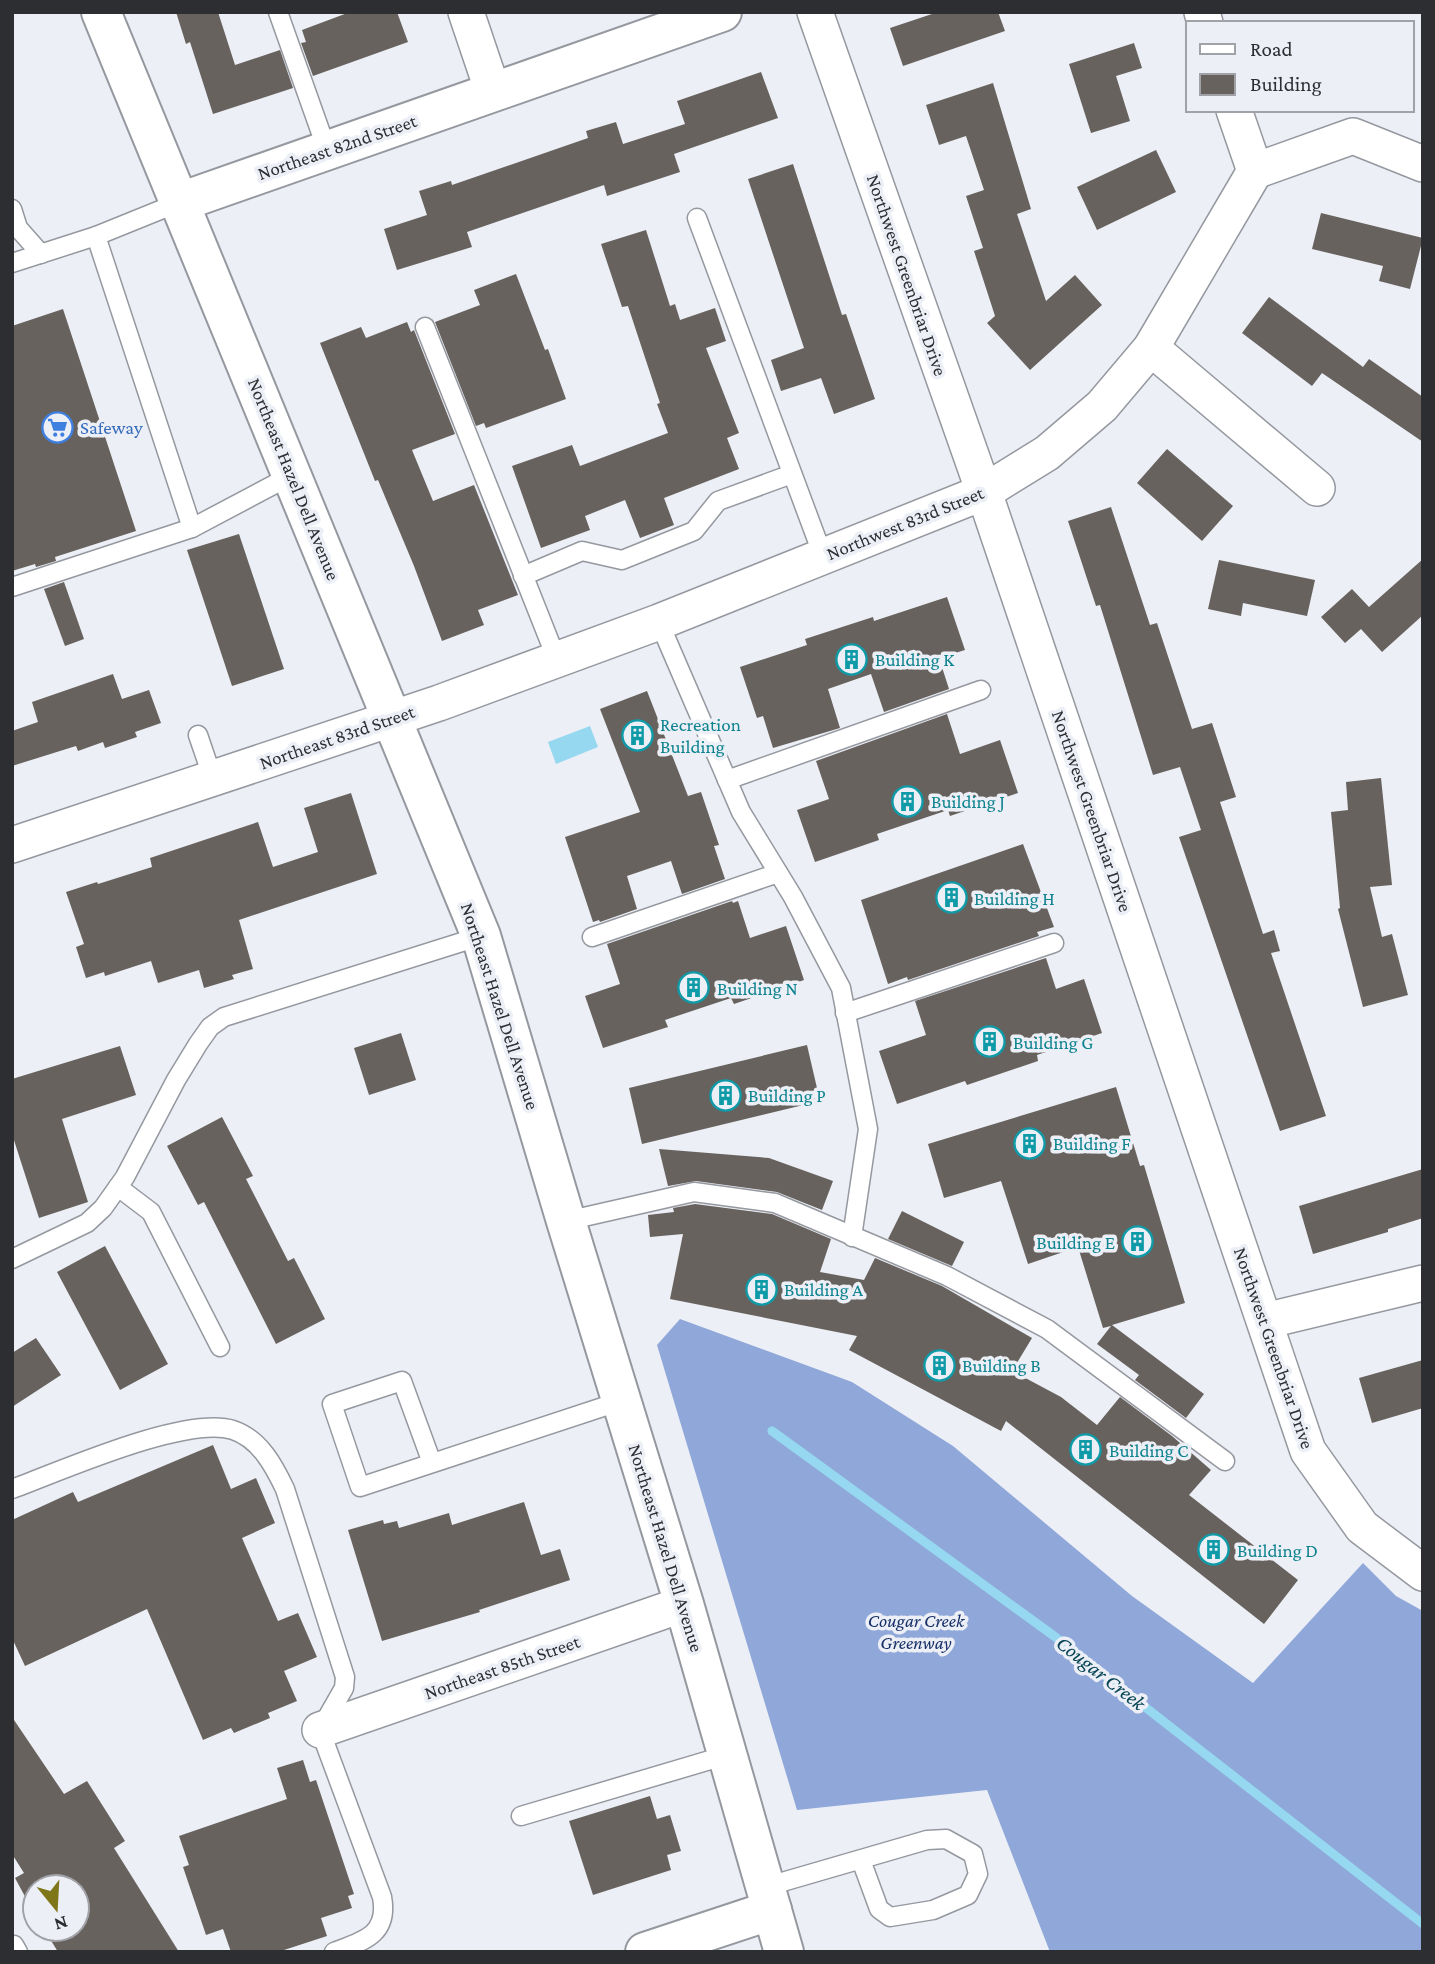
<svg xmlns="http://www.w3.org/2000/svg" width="1435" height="1964" viewBox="0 0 1435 1964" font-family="'Crimson Pro',serif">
<rect width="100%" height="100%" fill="#eceff6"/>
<path fill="#90a8d9" d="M680,1319L852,1382L953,1446L1132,1596L1253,1683L1363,1563L1396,1596L1423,1611V1952H1050L987,1790L797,1810L657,1345Z"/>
<path fill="#95d8f0" d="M590,726L598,747L556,764L548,742Z"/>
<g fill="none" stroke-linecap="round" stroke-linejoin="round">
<path stroke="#95d8f0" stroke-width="9" d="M772,1431L1054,1636L1423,1924"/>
</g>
<g fill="#67625d">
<path d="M176,12H218L235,65L280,50L293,88L213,114L190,42L186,44Z"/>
<path d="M350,12H397L408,42L313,76L301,43L306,42L302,30Z"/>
<path d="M938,12H998L1005,31L903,66L890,28Z"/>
<path d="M1134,43L1142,68L1116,76L1130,121L1091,133L1069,64Z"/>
<path d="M761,72L778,118L674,154L680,172L607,196L604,185L467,232L472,247L397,270L384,229L427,215L419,191L451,181L452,185L588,138L586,131L616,122L623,144L685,124L677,101Z"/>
<path d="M993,83L1031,209L1017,214L1046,301L1075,275L1102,305L1030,370L987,323L995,316L974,251L983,248L966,196L984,190L966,136L939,145L926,105Z"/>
<path d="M1156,150L1176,192L1097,230L1077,187Z"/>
<path d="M793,164L842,315L846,314L875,399L834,414L821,378L781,391L771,360L804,348L748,179Z"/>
<path d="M1321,213L1423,238L1410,289L1379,281L1383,266L1312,249Z"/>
<path d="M646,230L670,306L675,304L680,320L715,308L726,341L706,348L739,433L727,438L739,469L664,498L674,525L640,538L625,500L585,516L590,530L541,548L512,466L572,445L580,466L668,433L657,404L660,403L628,306L622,307L601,244Z"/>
<path d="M516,274L545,350L548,349L566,399L486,428L484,423L476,426L435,322L480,305L474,290Z"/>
<path d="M1269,297L1363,367L1369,359L1423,397V442L1322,373L1312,386L1242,333Z"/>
<path d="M63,309L136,531L55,557L56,561L36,567L35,564L12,571V326Z"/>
<path d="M407,322L411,332L414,330L455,434L412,450L433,501L474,485L518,595L478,610L484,625L442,641L414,566L378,480L375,481L320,343L361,327L366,338Z"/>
<path d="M1167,449L1233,506L1202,541L1137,483Z"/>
<path d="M1111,507L1150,625L1157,623L1192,729L1212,723L1236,797L1220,802L1263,934L1274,930L1280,951L1271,953L1326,1116L1280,1131L1179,837L1201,830L1180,767L1153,775L1100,605L1096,606L1068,521Z"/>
<path d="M239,534L284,669L232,686L187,550Z"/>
<path d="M1423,559V615L1382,652L1361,629L1345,643L1321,617L1352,589L1369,607Z"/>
<path d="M1219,560L1315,580L1307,616L1243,603L1241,616L1208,609Z"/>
<path d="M64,582L84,639L65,646L44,589Z"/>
<path d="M947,597L965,650L939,658L949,689L884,712L871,674L828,689L840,728L773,748L763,716L757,718L740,667L807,645L805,639L873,617L874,621Z"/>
<path d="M113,674L122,699L149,690L161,723L135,732L137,737L105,748L103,742L78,751L76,746L12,766V731L38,722L32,702Z"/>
<path d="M647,691L688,796L701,792L719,845L714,846L725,879L682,894L671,861L627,876L637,909L600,922L599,920L593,922L565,837L640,812L600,709Z"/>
<path d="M947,714L960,754L1000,740L1018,793L950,816L948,810L877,834L879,840L815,862L797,810L829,799L816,761Z"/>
<path d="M1381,778L1392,885L1370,887L1382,937L1392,934L1408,995L1363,1007L1338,909L1340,908L1331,812L1348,810L1346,782Z"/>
<path d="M351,793L377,874L239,920L253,969L232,975L234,979L204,988L199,970L158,983L151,961L105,976L104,972L86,978L76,947L84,944L66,892L97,882L98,884L152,867L150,858L258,822L273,867L318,852L304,808Z"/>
<path d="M1023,844L1054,927L1037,932L1039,936L908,980L907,977L888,984L861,900Z"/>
<path d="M732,901L733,903L738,901L750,938L786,926L804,980L734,1004L731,998L665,1020L668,1027L603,1048L585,996L620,984L607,944Z"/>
<path d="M1046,958L1056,989L1084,979L1102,1033L1037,1055L1038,1061L967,1085L965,1081L897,1104L879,1051L926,1035L915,1001Z"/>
<path d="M401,1033L416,1080L369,1095L354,1048Z"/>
<path d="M807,1045L820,1101L642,1144L629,1088Z"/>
<path d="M120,1046L136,1095L62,1119L88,1202L39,1218L12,1134V1079Z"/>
<path d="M1116,1087L1140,1166L1144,1165L1185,1303L1112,1325L1204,1394L1186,1418L1135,1380L1139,1375L1097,1344L1111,1326L1103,1328L1078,1247L1028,1264L1001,1181L944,1198L928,1144Z"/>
<path d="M222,1117L253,1176L246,1179L288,1261L294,1258L325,1319L276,1344L204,1202L198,1205L167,1146Z"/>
<path d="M659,1149L769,1158L833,1181L822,1210L777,1192L696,1181L668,1186Z"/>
<path d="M1423,1169V1218L1388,1229V1232L1313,1254L1299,1206Z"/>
<path d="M695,1204L772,1214L831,1239L820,1272L864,1280L875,1258L942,1286L1032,1338L1012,1371L1061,1397L1097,1425L1120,1397L1172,1436L1211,1470L1189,1495L1298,1580L1264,1624L1006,1421L1001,1431L849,1350L857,1336L670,1299L683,1234L650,1237L648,1215L674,1212L673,1208Z"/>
<path d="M902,1211L964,1242L952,1266L888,1239Z"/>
<path d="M105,1246L168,1364L120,1390L57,1272Z"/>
<path d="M36,1338L61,1375L12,1407V1353Z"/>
<path d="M1423,1360V1408L1372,1423L1359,1378Z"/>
<path d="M213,1445L231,1489L256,1478L275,1523L242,1538L278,1621L298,1613L317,1657L284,1671L297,1701L268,1713L270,1718L234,1733L231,1728L203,1740L147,1609L25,1666L12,1638V1520L73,1492L78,1502Z"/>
<path d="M524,1502L541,1555L560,1549L570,1580L479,1610L480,1612L382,1641L348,1530L383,1520L384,1524L397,1521L399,1528L449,1513L452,1525Z"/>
<path d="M12,1717L64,1794L87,1781L125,1841L114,1848L179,1952H58L44,1929H77V1887H35V1915L15,1878L24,1873L12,1854Z"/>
<path d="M303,1760L310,1782L316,1780L354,1894L348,1896L352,1908L321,1918L327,1936L278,1952H231L223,1929L206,1935L183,1867L189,1865L179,1836L287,1799L277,1768Z"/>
<path d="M650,1796L657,1819L670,1815L681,1851L667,1855L671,1870L593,1895L569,1821Z"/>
</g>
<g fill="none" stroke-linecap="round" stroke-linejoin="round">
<defs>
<g id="lane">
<path d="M278,12L327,150"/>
<path d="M12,209L18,228L41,254"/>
<path d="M697,218L823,556"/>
<path d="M96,236L192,528L292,475"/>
<path d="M12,263L96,236L180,202"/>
<path d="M425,327L557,660"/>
<path d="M523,576L582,551L622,560L694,531L718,501L792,474"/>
<path d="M12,587L192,528"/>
<path d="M659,622L741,812L793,897L841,988L868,1129L852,1237"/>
<path d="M198,735L213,779"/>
<path d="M727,780L981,690"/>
<path d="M592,937L778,873"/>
<path d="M845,1013L1054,943"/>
<path d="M118,1187L151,1212L220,1347"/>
<path d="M566,1221L694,1192L775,1203L947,1276L1047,1329L1225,1461"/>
<path d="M12,1259L87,1223L103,1208L125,1177L176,1080L198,1044L210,1027L224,1017L481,936"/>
<path d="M432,1463L402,1381L332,1404L360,1487L621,1401"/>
<path d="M12,1489C61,1471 186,1415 233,1430C260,1439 274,1466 285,1489L345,1677L344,1688L320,1730L382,1897C389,1935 363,1941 334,1952"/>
<path d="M521,1816L727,1755"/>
<path d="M765,1887L927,1840L946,1839L973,1854L978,1874L968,1895L933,1910L890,1917L879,1909L861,1860"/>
<path d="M14,1945L18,1952"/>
</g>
<g id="street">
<path d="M466,12L493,92"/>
<path d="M815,12L984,492L1308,1451L1362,1527L1423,1573"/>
<path d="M1202,12L1205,23"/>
<path d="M1234,110L1255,171L1353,136L1423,164"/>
<path d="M1151,348L1317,488"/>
<path d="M12,845L439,703L659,622L984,492L1047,453L1102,406L1151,348L1255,171"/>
<path d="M1265,1321L1423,1283"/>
<path d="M320,1730L684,1604"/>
</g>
<g id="secondary">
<path d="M101,12L481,936L566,1221L684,1604L784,1952"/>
<path d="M180,202L722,12"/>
<path d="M645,1952L772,1910"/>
</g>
</defs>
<use href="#lane" stroke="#95989f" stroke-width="21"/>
<use href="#street" stroke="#95989f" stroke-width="38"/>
<use href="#secondary" stroke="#95989f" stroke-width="42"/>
<use href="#lane" stroke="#fff" stroke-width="18"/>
<use href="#street" stroke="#fff" stroke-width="35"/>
<use href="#secondary" stroke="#fff" stroke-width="38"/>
</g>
<defs>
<symbol id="supermarket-ring" viewBox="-11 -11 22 22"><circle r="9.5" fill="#eceff6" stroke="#3f7fe0" stroke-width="1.5"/><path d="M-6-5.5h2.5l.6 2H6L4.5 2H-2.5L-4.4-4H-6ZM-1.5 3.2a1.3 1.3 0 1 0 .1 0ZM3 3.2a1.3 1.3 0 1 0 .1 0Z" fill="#3f7fe0"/></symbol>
<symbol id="building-ring" viewBox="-11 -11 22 22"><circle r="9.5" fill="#eceff6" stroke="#0f9aa8" stroke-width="1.5"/><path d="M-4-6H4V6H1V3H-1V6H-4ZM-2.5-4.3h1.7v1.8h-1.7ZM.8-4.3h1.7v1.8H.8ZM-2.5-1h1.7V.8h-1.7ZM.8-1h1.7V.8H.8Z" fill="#0f9aa8"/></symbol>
</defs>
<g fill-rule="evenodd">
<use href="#supermarket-ring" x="40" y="410" width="35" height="35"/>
<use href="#building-ring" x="834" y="642" width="35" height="35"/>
<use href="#building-ring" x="620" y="718" width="35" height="35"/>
<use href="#building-ring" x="890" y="784" width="35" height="35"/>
<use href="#building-ring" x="934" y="880" width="35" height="35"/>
<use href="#building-ring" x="676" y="970" width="35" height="35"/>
<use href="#building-ring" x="972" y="1024" width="35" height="35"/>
<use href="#building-ring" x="708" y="1078" width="35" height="35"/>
<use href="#building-ring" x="1012" y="1126" width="35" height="35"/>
<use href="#building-ring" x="1120" y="1224" width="35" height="35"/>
<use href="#building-ring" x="744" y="1272" width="35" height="35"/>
<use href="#building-ring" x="922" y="1348" width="35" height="35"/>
<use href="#building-ring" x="1068" y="1432" width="35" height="35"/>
<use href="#building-ring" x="1196" y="1532" width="35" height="35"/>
</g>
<g text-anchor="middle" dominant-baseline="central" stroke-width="7" stroke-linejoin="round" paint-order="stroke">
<g font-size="19" fill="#2d2e31" stroke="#eceff6">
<text transform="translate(337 147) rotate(-19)">Northeast 82nd Street</text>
<text transform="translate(907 275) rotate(71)">Northwest Greenbriar Drive</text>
<text transform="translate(294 479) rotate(68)">Northeast Hazel Dell Avenue</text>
<text transform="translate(905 523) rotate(-22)">Northwest 83rd Street</text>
<text transform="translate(337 737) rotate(-19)">Northeast 83rd Street</text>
<text transform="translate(1092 811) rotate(71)">Northwest Greenbriar Drive</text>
<text transform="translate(500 1006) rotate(72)">Northeast Hazel Dell Avenue</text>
<text transform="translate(1274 1348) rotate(71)">Northwest Greenbriar Drive</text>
<text transform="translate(666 1548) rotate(73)">Northeast Hazel Dell Avenue</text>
<text transform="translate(502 1667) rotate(-19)">Northeast 85th Street</text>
</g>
<g font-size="19" fill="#366cbe" stroke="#eceff6" text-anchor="start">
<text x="80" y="427">Safeway</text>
</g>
<g font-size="19" fill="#0d838f" stroke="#eceff6" text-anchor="start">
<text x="875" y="659">Building K</text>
<text x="660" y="724">Recreation<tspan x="660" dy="22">Building</tspan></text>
<text x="931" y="801">Building J</text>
<text x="974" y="898">Building H</text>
<text x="717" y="988">Building N</text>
<text x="1013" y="1042">Building G</text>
<text x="748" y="1095">Building P</text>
<text x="1053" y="1143">Building F</text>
<text x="1115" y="1242" text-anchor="end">Building E</text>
<text x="784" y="1289">Building A</text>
<text x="962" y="1365">Building B</text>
<text x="1109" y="1450">Building C</text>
<text x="1237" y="1550">Building D</text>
</g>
<g font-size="19" font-style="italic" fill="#162f68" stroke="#eceff6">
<text x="916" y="1620">Cougar Creek<tspan x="916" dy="22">Greenway</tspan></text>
</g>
<g font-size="21" font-style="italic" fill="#064454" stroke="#eceff6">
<text transform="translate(1101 1673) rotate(38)">Cougar Creek</text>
</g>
</g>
<rect width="1435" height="1964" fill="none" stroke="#2d2e31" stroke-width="28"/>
<rect x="1186" y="21" width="228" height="91" fill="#eceff6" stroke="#a0a2a7" stroke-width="2"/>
<rect x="1200" y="44" width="35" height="10" fill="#ffffff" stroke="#a0a2a7" stroke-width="2"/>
<text x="1250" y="56" font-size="21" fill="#2d2e31">Road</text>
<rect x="1200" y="74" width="35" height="21" fill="#67625d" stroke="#a0a2a7" stroke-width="2"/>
<text x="1250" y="91" font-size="21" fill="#2d2e31">Building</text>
<g transform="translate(56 1908) rotate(162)"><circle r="33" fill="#eceff6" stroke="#a0a2a7" stroke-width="2"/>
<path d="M0-5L12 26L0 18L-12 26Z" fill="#7f7519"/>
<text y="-10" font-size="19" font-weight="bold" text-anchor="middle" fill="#2d2e31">N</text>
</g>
</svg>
